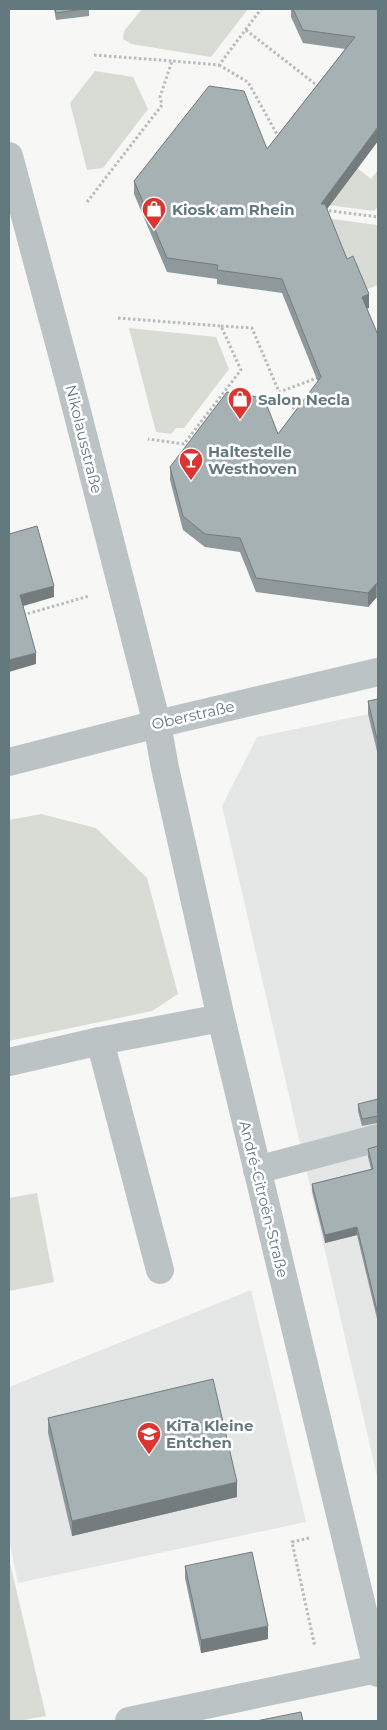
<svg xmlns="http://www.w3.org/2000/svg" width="387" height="1730" viewBox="0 0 387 1730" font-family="Montserrat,sans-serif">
<rect width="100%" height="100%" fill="#f7f7f5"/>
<g fill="#e5e7e6">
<path d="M378,712V1480L222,806L257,737Z"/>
<path d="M251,1290L306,1522L18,1583L9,1540V1387Z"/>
</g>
<g fill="#d9dcd4">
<path d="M142,9H248L211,57L131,44L123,39L124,31Z"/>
<path d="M95,71L133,77L148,109L103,168L87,170L70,103Z"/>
<path d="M352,164L371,179L378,170V206L374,211L312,203Z"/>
<path d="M325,218L377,225L378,234V285L362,291L347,273Z"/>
<path d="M129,328L216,337L229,369L184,428H176L171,434L156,432Z"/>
<path d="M41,814L96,828L147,878L178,994L152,1011L9,1041V820Z"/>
<path d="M37,1193L54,1282L9,1291V1198Z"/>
<path d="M9,1559L46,1716L18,1721H9Z"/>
</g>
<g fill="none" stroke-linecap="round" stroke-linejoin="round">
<g stroke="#b7bcbd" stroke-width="3" stroke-dasharray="2.5 2.5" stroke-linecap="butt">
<path d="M246,30L319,87"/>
<path d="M94,55L172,61"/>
<path d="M219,65L248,82L279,138"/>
<path d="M87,202L162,105L160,97L172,61L219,65L261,9"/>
<path d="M324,210L378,217"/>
<path d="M118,318L221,326L241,370L184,444L148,439"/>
<path d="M221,326L252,328L279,392L317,378"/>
<path d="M265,405H267L279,392L298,413"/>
<path d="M23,615L89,596"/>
<path d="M309,1538L292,1542L315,1647"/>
</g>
<g stroke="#bcc3c4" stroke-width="28">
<path d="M9,156L70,384L157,724L165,768L221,1018L378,1673"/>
<path d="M9,762L157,724L378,672"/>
<path d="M100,1041L160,1270"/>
<path d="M9,1062L100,1041L221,1018"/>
<path d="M257,1170L378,1138"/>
<path d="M129,1721L377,1669"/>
</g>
</g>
<g fill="#8f989b">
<path d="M54,9H89V16L56,20Z"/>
<path d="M291,9H378V141L327,209L347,259L369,308H367L378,335V598H376L368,607L256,592L240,552L205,547L183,530L170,480V467L278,434L318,382L282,293L217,284V279L167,272L134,194V181L267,149L345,49L303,43L291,17Z"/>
<path d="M378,699L377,751L368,714V701Z"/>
<path d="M378,1099V1123L362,1126L358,1111V1104Z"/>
<path d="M378,1146V1323L357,1235L325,1243L312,1191V1184L371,1169L368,1157V1149Z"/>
<path d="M48,1418L237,1497L72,1536L48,1433Z"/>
<path d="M185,1566L268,1639L201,1653L185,1578Z"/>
</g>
<g fill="#747c7e">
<path d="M378,116V141L321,217V204Z"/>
<path d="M369,294V308L362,310V297Z"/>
<path d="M376,584V598L368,607V593Z"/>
<path d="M54,586V597L20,607V595Z"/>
<path d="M36,653V664L9,672V660Z"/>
<path d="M378,738V751H377V739Z"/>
<path d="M357,1227V1235L325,1243V1235Z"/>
<path d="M237,1482V1497L72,1536V1521Z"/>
<path d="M268,1626V1639L201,1653V1640Z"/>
</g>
<g fill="#a6b1b4" stroke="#747c7e">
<path d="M55,9H84L56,13Z"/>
<path d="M293,9H378V116L377,117L378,118V127L321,204H325L347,259L353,256L369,294L362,297L378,335V584H376L368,593L256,578L240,538L205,534L183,516L170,467L227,392L264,398L278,434L321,377L282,279L217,270L218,265L167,258L134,181L209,86L244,91L267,149L355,37L303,30Z"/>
<path d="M37,526L54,586L20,595L36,653L9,660V534Z"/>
<path d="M378,699V738L377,739L368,701Z"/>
<path d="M378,1099V1116L362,1119L358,1104Z"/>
<path d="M378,1146V1315L357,1227L325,1235L312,1184L373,1169L368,1149Z"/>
<path d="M213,1379L237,1482L72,1521L48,1418Z"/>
<path d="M252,1552L268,1626L201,1640L185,1566Z"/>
<path d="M301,1712L303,1721H256Z"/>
</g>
<defs>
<symbol id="shop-pin" viewBox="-11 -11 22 30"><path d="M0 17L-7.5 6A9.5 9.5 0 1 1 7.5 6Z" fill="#db3431" stroke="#fff"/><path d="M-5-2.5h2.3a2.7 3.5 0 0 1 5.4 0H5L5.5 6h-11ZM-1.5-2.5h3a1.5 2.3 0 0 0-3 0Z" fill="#fff"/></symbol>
<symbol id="bar-pin" viewBox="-11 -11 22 30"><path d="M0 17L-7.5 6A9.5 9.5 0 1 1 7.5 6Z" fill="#db3431" stroke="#fff"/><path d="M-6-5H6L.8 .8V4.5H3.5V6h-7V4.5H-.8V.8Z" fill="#fff"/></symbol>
<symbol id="school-pin" viewBox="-11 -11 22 30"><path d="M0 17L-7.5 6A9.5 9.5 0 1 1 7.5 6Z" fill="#db3431" stroke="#fff"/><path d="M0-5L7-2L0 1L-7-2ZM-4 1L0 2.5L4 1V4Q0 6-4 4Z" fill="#fff"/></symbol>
</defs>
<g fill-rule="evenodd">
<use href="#shop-pin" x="140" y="195" width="28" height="38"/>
<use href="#shop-pin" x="226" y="385" width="28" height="38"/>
<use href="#bar-pin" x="177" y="446" width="28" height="38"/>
<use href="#school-pin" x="135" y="1420" width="28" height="38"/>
</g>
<g text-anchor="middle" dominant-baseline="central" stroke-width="5" stroke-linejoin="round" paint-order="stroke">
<g font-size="15" font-weight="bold" fill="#64797e" stroke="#fff" text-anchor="start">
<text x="172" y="209">Kiosk am Rhein</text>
<text x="258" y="399">Salon Necla</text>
<text x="208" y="451">Haltestelle<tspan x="208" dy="17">Westhoven</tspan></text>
<text x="166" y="1425">KiTa Kleine<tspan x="166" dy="17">Entchen</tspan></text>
</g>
<g font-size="15" fill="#64797e" stroke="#fff">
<text transform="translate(84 439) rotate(76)">Nikolausstraße</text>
<text transform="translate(193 715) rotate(-13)">Oberstraße</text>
<text transform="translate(264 1199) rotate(76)">André-Citroën-Straße</text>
</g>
</g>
<rect width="387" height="1730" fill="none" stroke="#64797e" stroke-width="20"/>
</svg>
